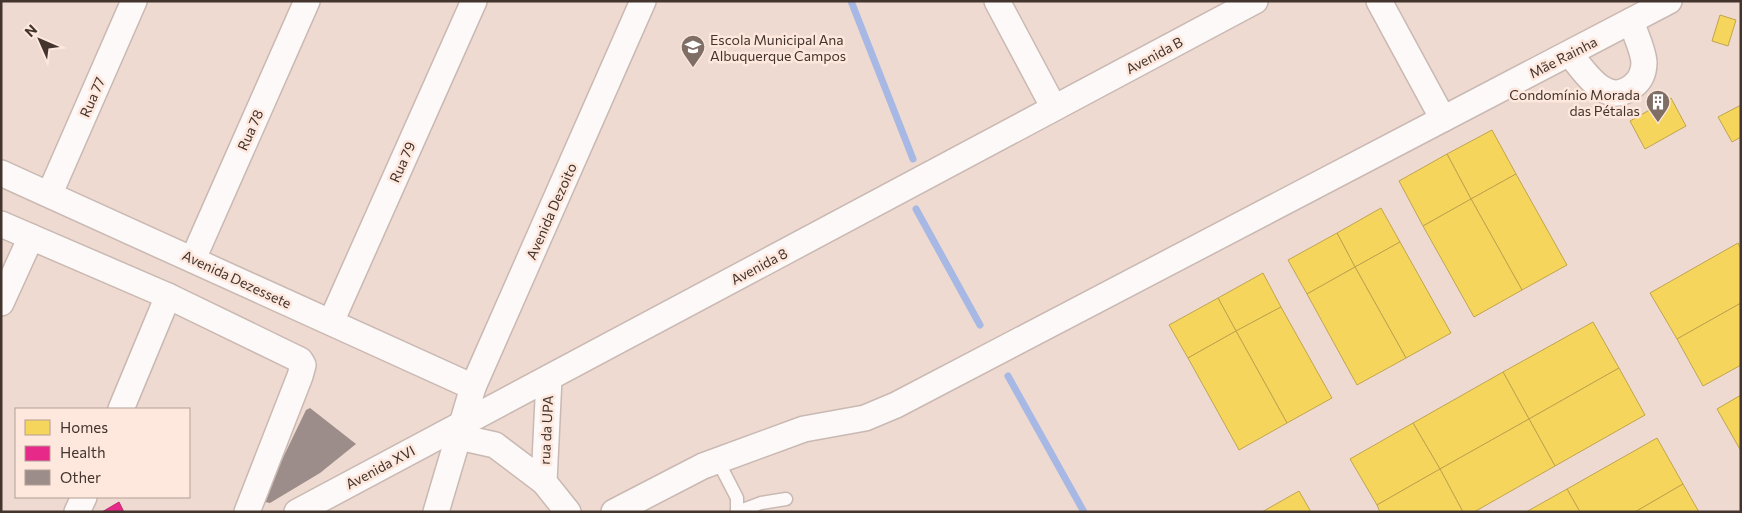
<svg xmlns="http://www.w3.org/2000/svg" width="1742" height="513" viewBox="0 0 1742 513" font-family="Commissioner,sans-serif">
<rect width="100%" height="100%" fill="#eedad1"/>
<g fill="#f6d55c" stroke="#c0a54e">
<path d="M1720,15L1736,20L1728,46L1712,41Z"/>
<path d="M1671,98L1686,126L1645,149L1630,121Z"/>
<path d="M1741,105V137L1732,142L1718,117Z"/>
<path d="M1492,130L1516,174L1471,199L1447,154Z"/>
<path d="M1447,154L1471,199L1423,226L1399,181Z"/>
<path d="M1516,174L1567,265L1522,290L1471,199Z"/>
<path d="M1471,199L1522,290L1474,317L1423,226Z"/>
<path d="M1381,208L1400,242L1355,267L1337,233Z"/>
<path d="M1337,233L1355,267L1307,294L1288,260Z"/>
<path d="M1400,242L1451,333L1406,358L1355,267Z"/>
<path d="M1738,243L1741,249V303L1677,339L1650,293Z"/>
<path d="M1355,267L1406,358L1357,385L1307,294Z"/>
<path d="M1263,273L1281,307L1236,331L1218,298Z"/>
<path d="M1218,298L1236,331L1188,358L1169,325Z"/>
<path d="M1741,303V365L1703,386L1677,339Z"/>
<path d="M1281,307L1332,398L1287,423L1236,331Z"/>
<path d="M1593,322L1619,368L1529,419L1503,372Z"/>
<path d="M1236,331L1287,423L1239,450L1188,358Z"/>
<path d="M1619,368L1645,415L1555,466L1529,419Z"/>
<path d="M1503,372L1529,419L1440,469L1413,423Z"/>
<path d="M1741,395V451L1717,409Z"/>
<path d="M1529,419L1555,466L1474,512H1463L1440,469Z"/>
<path d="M1413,423L1440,469L1377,505L1350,459Z"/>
<path d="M1657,438L1683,484L1635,512H1580L1567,489Z"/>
<path d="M1440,469L1463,512H1380L1377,505Z"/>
<path d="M1683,484L1699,512H1635Z"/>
<path d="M1567,489L1580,512H1526Z"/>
<path d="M1299,491L1311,512H1262Z"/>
</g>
<path fill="#e7298a" stroke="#b62c6e" d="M119,502L124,512H102Z"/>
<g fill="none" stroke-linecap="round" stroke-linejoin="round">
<g stroke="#a7b8e4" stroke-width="7">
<path d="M851,1L913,159"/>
<path d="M916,209L980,325"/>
<path d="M1008,376L1084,512"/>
</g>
</g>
<path fill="#9c8d8b" d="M310,408L356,444L320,473L270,503L265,502L263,499L306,410Z"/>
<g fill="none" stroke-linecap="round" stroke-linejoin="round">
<defs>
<g id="lane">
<path d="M718,461L737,498V512"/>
<path d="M737,512L761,503L786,499"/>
</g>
<g id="street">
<path d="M997,1L1054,108"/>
<path d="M1379,1L1443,119L1669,1"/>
<path d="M1570,54C1585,72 1606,108 1633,86C1641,80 1644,71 1644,62C1643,49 1635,34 1631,21"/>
<path d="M1,173L473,387"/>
<path d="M50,193L134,1"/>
<path d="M1,224L168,296L300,360L303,365L300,376L247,512"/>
<path d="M193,259L307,1"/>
<path d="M1,303L31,237"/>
<path d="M331,322L474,1"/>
<path d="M121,409L168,296"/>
<path d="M459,437L495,445L544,482L568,512"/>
<path d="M544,482L549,378"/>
<path d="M77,512L84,497"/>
<path d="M297,512L1255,1"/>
<path d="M436,512L473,387L643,1"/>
<path d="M614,512L703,466L804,429L865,418L896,405L1443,119"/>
</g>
</defs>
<use href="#lane" stroke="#c9b9b2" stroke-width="15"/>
<use href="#street" stroke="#c9b9b2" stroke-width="28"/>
<use href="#lane" stroke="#fcf9f8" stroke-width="12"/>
<use href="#street" stroke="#fcf9f8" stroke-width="25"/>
</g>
<defs>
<symbol id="school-pin" viewBox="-11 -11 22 30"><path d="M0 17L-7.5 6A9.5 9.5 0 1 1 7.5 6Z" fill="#7f6e66" stroke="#fee7dc"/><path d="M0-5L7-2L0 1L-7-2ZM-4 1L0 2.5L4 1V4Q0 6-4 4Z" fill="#fff"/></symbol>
<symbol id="building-pin" viewBox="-11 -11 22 30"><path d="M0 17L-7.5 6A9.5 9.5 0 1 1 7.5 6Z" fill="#7f6e66" stroke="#fee7dc"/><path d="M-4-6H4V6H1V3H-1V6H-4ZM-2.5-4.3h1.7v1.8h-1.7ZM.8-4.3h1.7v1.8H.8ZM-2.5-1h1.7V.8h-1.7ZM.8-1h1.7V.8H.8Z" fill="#fff"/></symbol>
</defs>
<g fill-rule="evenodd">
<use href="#school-pin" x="679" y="33" width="28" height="38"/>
<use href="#building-pin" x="1644" y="88" width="28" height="38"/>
</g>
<g text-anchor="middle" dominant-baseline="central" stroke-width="5" stroke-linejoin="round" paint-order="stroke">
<g font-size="14" fill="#43342d" stroke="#fee7dc" text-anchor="start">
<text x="710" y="39">Escola Municipal Ana<tspan x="710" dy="16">Albuquerque Campos</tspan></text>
<text x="1640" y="94" text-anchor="end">Condomínio Morada<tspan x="1640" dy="16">das Pétalas</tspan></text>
</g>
<g font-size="14" fill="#43342d" stroke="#fee7dc">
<text transform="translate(1154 55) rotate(-28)">Avenida B</text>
<text transform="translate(1563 57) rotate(-27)">Mãe Rainha</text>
<text transform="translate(92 97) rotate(-66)">Rua 77</text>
<text transform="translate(250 130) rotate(-66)">Rua 78</text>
<text transform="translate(402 162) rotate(-66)">Rua 79</text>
<text transform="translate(551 211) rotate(-66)">Avenida Dezoito</text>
<text transform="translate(759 266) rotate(-28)">Avenida 8</text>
<text transform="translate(237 279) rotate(25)">Avenida Dezessete</text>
<text transform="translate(546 430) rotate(-87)">rua da UPA</text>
<text transform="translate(380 467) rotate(-28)">Avenida XVI</text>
</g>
</g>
<rect width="1742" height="513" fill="none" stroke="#43342d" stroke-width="5"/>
<rect x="15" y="408" width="175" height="90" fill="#fee7dc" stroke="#b39f96"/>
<rect x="25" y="420" width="25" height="15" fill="#f6d55c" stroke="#b39f96"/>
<text x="60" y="433" font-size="15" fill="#43342d">Homes</text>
<rect x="25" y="446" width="25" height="15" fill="#e7298a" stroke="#b39f96"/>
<text x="60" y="458" font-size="15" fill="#43342d">Health</text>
<rect x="25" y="470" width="25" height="15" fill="#9c8d8b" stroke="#b39f96"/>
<text x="60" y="483" font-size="15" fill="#43342d">Other</text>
<g transform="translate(40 40) rotate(315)" stroke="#fee7dc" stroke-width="4" paint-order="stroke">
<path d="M0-4L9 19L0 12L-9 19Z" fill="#43342d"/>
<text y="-8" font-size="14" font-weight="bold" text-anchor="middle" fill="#43342d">N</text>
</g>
</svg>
